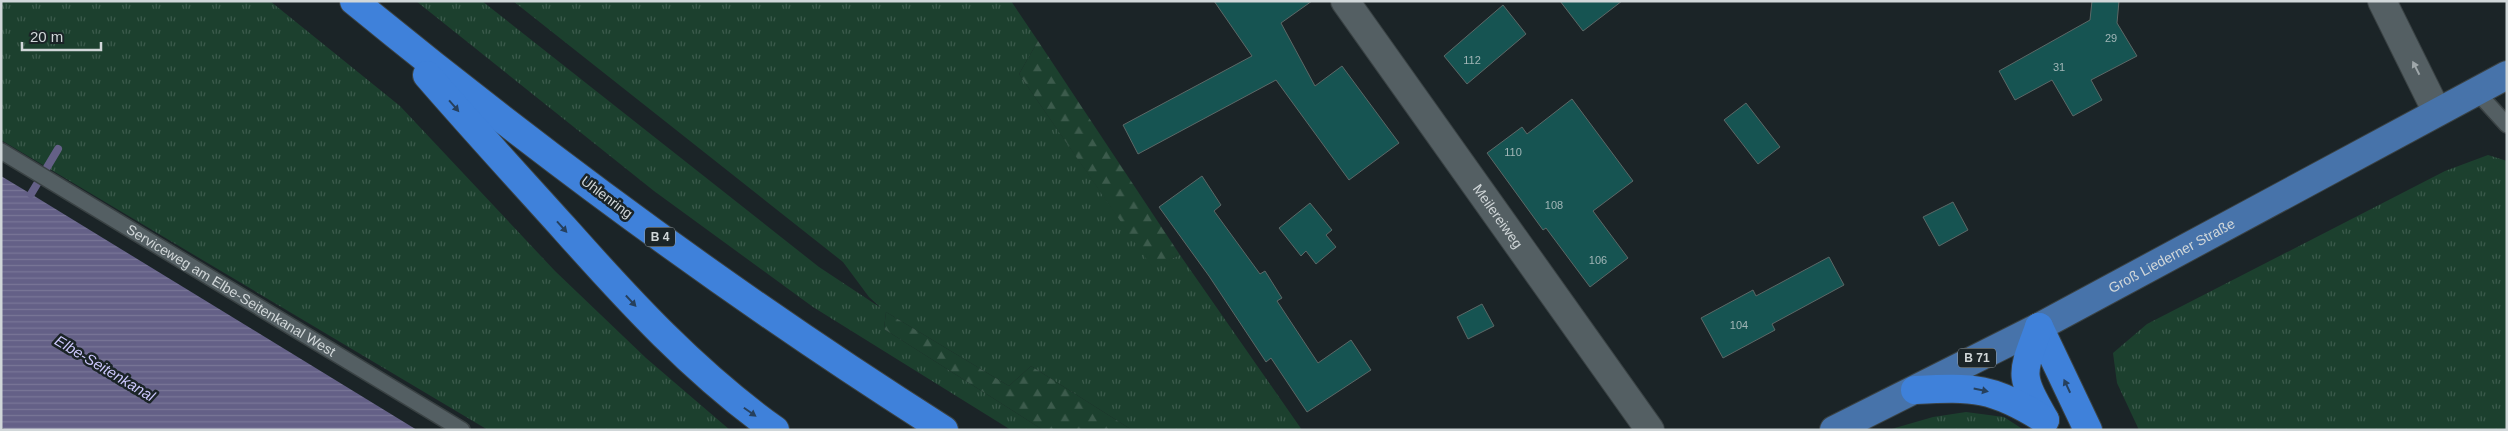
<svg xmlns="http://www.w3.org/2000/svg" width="2508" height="431" viewBox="0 0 2508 431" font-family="Helvetica,sans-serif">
<defs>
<pattern id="grass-tufts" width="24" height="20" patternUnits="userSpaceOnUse" patternTransform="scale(1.25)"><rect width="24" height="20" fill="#1c402e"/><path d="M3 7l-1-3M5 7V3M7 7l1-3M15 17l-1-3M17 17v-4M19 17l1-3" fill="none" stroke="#3c5b4c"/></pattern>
<pattern id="forest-firs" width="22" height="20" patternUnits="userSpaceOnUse" patternTransform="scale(1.25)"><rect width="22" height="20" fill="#1c402e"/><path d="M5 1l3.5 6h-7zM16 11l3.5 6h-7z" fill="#3c5b4c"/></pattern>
<pattern id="water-rules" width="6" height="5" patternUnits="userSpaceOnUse" patternTransform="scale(1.25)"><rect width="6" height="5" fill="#646087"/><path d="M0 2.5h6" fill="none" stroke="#797697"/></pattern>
</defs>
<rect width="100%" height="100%" fill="#1b2427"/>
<g fill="url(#grass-tufts)">
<path d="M1,1H270L400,106L555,271L646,358L730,430H488L1,140Z"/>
<path d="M416,1H482L819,267L881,308L869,297L843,262L513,1H1011L1038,41L1019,74L1152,266L1180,255L1302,430H1132L1031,366L1009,386L886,312L884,329L1043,430H1011L813,307L654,191Z"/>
<path d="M2488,155L2507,161V430H2139L2117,383L2113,353L2147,324L2445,171Z"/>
<path d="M1966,412L2004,417L2024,430H1888L1933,417Z"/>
</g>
<g fill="url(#forest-firs)">
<path d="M1038,41L1180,255L1152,267L1019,74Z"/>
<path d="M886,312L1009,386L1031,366L1132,430H1043L884,329Z"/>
</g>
<path fill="url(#water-rules)" d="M1,176L31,194L417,430H5L1,427Z"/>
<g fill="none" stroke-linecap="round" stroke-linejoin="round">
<path stroke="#646087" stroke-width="8" d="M31,194L58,149"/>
</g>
<g fill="#165452" stroke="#5c6867">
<path d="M1214,1H1312L1281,23L1315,86L1342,66L1399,143L1349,180L1276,80L1138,154L1123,125L1252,56Z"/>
<path d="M1560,1H1622L1583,31Z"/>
<path d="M2092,1H2119L2117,23L2137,56L2091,80L2102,100L2073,116L2052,80L2015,100L1999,71L2090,20Z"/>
<path d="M1503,5L1526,34L1467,84L1444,56Z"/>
<path d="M1572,99L1633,181L1593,211L1628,258L1590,287L1546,228L1543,230L1487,153L1522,127L1527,134Z"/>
<path d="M1746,103L1780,147L1758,164L1724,120Z"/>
<path d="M1202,176L1221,205L1214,211L1260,274L1265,271L1282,298L1277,301L1318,363L1351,340L1371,370L1307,412L1271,358L1266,362L1209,276L1159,207Z"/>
<path d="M1953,202L1968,230L1939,246L1923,217Z"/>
<path d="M1310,203L1332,230L1326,235L1336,247L1316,264L1306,251L1301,256L1279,228Z"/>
<path d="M1829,257L1844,285L1772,324L1775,330L1723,358L1701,318L1753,290L1756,296Z"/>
<path d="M1482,304L1494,326L1468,339L1457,317Z"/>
</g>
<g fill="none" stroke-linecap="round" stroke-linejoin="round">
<defs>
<g id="lane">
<path d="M2476,91L2507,125"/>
<path id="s1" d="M1,151L462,430"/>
</g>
<g id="street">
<path id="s2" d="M1345,1L1650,430"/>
<path d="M2382,1L2437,112"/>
</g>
<g id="primary">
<path id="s3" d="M1834,430L2039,327L2507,75"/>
</g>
<g id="highway">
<path d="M354,1C542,155 739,300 944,430"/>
<path d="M427,75C472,127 518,177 564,228C629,301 695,373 775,430"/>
<path d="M2039,327L2088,430"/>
<path d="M2039,327C2021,376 2019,374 2045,420"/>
<path d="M1915,390C1974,387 1993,387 2045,420"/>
</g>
</defs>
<use href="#lane" stroke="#3a4244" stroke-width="18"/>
<use href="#street" stroke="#3a4244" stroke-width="30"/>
<use href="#primary" stroke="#3a4244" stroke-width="30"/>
<use href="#highway" stroke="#3a4244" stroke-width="30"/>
<use href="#lane" stroke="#545f63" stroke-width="15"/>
<use href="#street" stroke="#545f63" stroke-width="28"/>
<use href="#primary" stroke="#4773aa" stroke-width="28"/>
<use href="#highway" stroke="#3f81da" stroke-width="28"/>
</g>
<defs><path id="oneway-solid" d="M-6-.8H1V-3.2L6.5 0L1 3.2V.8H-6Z" transform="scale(1.25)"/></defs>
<use fill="#9fa7aa" href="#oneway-solid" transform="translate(2416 68) rotate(-117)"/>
<g fill="#26405d">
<use href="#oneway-solid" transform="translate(454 106) rotate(49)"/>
<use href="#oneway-solid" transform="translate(562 227) rotate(48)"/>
<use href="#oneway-solid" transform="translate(631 301) rotate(47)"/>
<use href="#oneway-solid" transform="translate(2067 386) rotate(-115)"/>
<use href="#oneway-solid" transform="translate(1981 390) rotate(12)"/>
<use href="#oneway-solid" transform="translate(750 412) rotate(35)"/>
</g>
<g text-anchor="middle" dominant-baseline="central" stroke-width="5" stroke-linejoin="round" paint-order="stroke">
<g font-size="11" fill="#a2b6b7">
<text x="2111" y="38">29</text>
<text x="1472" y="60">112</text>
<text x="2059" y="67">31</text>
<text x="1513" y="152">110</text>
<text x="1554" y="205">108</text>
<text x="1598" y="260">106</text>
<text x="1739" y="325">104</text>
</g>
<g fill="#1b2427" stroke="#9aa1a4" stroke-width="1">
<rect x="645" y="227.5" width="30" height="19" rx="4"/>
<rect x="1958" y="348.5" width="38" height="19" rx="4"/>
</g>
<g font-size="12" font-weight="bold" fill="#d1d7d9">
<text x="660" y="237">B 4</text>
<text x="1977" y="358">B 71</text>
</g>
<g font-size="14" fill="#d1d7d9" stroke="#1b2427">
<text transform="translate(607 197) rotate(37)">Uhlenring</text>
<text stroke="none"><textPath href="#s2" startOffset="264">Meilereiweg</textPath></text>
<text stroke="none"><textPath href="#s3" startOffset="380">Groß Liederner Straße</textPath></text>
<text stroke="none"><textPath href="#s1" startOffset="269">Serviceweg am Elbe-Seitenkanal West</textPath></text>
</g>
<g font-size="15" font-style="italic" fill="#ccc8fc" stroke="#1b2427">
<text transform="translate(105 368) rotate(31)">Elbe-Seitenkanal</text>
</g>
</g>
<rect width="2508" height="431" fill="none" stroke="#d1d7d9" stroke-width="5"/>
<path d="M22 42v8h79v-8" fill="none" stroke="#d1d7d9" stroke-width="2.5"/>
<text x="30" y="42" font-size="15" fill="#d1d7d9" stroke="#1b2427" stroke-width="4" paint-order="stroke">20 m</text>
</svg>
